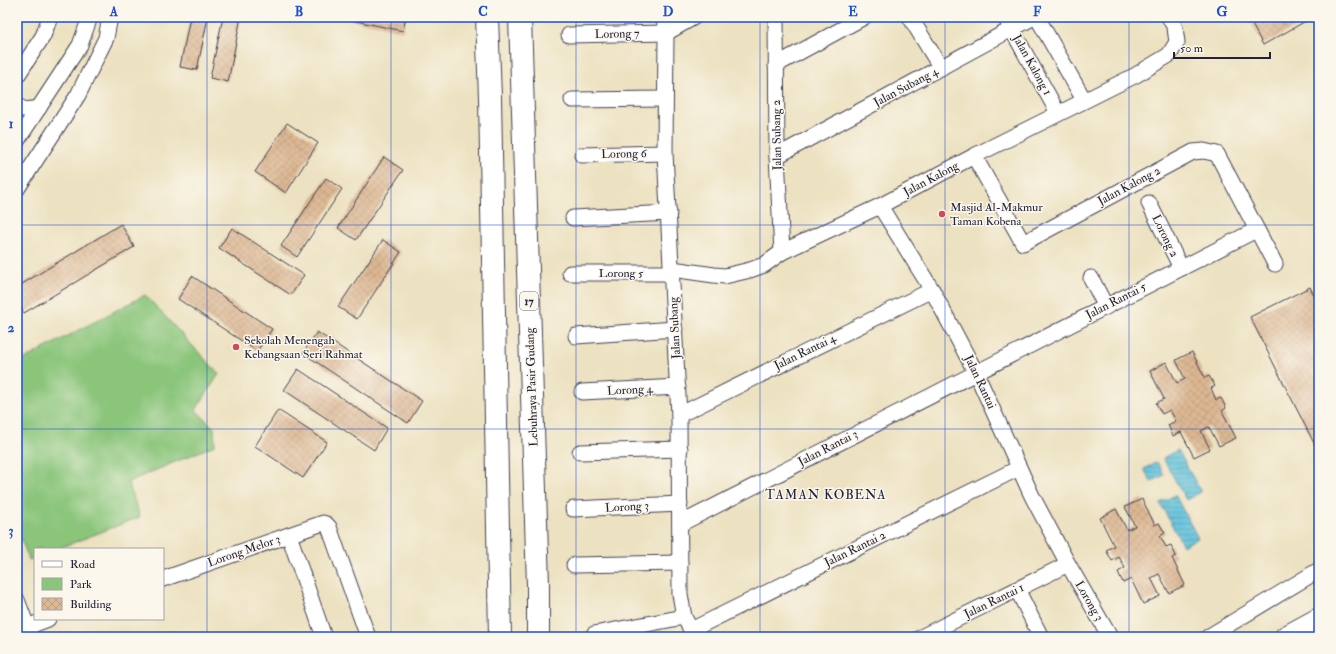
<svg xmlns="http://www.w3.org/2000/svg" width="1336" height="654" viewBox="0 0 1336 654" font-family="'IM FELL Double Pica',serif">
<defs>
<pattern id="water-rules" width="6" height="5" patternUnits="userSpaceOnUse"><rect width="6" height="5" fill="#5cc0da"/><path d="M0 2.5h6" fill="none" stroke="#4c9cb2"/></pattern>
<pattern id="building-cross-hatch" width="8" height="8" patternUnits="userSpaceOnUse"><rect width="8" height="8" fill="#ddb893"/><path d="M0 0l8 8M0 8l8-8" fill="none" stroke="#bd9e80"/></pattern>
</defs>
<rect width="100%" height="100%" fill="#fbf7ec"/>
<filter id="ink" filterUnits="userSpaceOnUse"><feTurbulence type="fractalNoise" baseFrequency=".025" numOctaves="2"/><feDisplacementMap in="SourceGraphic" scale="8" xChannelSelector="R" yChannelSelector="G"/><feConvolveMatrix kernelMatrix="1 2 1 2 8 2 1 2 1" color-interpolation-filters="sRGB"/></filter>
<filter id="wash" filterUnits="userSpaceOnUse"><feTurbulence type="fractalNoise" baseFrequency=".012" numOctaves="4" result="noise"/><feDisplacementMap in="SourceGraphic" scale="16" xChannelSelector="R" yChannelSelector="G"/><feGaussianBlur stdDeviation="0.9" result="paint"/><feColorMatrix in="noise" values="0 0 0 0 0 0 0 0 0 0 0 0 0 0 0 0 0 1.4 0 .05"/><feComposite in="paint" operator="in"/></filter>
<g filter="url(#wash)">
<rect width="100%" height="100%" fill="#ece1c0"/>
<path fill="#8ac57a" stroke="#56745a" d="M145,295L219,374L196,410L214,428L215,445L128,482L140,517L57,549H35V558L29,560L17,528V363Z"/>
<g fill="url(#water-rules)" stroke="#3f718a">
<path d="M1178,450L1201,492L1186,500L1163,458Z"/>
<path d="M1157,462L1164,475L1151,482L1144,469Z"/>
<path d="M1175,495L1198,538L1183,546L1160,503Z"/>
</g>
<g id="blocks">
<g fill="url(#building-cross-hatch)">
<path d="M190,17H208L197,70L180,67Z"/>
<path d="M223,17H241L228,82L210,78Z"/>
<path d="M337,17H406L403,31Z"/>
<path d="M1248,17H1313L1263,45Z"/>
<path d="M287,123L318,143L286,193L255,172Z"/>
<path d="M384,157L403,170L356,240L338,228Z"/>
<path d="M326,178L342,189L297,257L281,246Z"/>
<path d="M121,224L134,247L24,313L17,301V287Z"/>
<path d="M232,228L304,275L291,295L219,248Z"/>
<path d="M383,240L401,252L357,319L338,307Z"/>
<path d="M192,276L272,329L257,351L178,299Z"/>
<path d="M1310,287L1319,306V453L1250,317Z"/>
<path d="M317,332L422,401L408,423L303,353Z"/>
<path d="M1192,352L1205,378L1209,376L1215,386L1211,388L1216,400L1221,398L1226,408L1222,411L1236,438L1219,446L1209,427L1201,431L1210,449L1194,457L1181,432L1173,436L1168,425L1176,421L1170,410L1162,414L1156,403L1164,399L1150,371L1166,362L1177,383L1185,379L1176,360Z"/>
<path d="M298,369L387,428L374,450L284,390Z"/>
<path d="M278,410L327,442L303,478L255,446Z"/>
<path d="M1142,499L1155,525L1159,523L1165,533L1160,536L1166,547L1171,545L1176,556L1172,558L1185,585L1169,593L1159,574L1151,578L1160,596L1143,604L1131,579L1123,583L1118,572L1125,568L1119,557L1112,561L1106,550L1114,546L1100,518L1116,509L1127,530L1135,526L1125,507Z"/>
</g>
</g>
</g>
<g filter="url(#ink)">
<use href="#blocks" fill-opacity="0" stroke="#403f4f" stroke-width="1"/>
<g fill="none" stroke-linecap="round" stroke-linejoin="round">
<defs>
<g id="minor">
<path d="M664,17L666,33L665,153L679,415L680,594L684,617L695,637"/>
<path d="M776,17L777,156L782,252"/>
<path d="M910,17L941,68"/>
<path d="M1005,17L1058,113"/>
<path d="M1037,17L1084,100"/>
<path d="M569,35L666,33L694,17"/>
<path d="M776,65L864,17"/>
<path d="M17,76L43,36L50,17"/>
<path d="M572,100L665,99"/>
<path d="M17,105C23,112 31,109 39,108"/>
<path d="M17,141L80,45L90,17"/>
<path d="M582,155L665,153"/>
<path d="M777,156L1034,17"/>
<path d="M974,156L1023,243L1193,152L1204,151L1217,154L1275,264"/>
<path d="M17,189L78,95L106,38L110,17"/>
<path d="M1149,203L1181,268"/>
<path d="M880,206L932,290L976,373L1032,496L1068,564L1110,637"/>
<path d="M573,218L669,213"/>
<path d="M672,269L714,275L725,276L750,270L764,265L782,252L880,206L974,156L1136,75L1169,55L1177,42L1175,28L1169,17"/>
<path d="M570,273H672"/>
<path d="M1091,278L1106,307"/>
<path d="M576,336L675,329"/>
<path d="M582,392L678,387"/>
<path d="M679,415L932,290"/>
<path d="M580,452L680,449"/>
<path d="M573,509L680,504"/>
<path d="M680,524L1256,230"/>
<path d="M289,535L324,637"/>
<path d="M574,565L680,563"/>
<path d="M163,579L323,523L326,524L329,527L368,637"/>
<path d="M1017,589L1041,637"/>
<path d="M17,600L31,637"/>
<path d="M27,627L48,619"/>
<path d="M691,630L1019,468"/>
<path d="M594,634L684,617"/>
<path d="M921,637L1068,564"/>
<path d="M1208,637L1319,570"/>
</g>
<g id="highway">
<path d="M487,17L490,98L500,637"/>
<path d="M520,17L538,585V637"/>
<path d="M1286,637L1319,619"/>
</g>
</defs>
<use href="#minor" stroke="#403f4f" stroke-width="17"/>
<use href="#highway" stroke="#403f4f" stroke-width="24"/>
<use href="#minor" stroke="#fff" stroke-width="15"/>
<use href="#highway" stroke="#fff" stroke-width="22"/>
</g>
</g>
<path fill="none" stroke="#1d4ed8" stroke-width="1" stroke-opacity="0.55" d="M207,17V637M391,17V637M576,17V637M760,17V637M945,17V637M1129,17V637M17,225H1319M17,429H1319"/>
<g fill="#d1495b" stroke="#fbf7ec" stroke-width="1.5">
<circle cx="942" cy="214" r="4"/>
<circle cx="236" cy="347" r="4"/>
</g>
<g text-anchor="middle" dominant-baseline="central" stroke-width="3" stroke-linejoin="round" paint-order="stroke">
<rect fill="#fbf7ec" stroke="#636270" stroke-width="1" x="520" y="292" width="18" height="18" rx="3"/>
<g font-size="11" font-weight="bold" fill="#22223b">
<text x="529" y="301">17</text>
</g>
<g font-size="12" fill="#22223b" stroke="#fbf7ec">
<text transform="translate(617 34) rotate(-1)">Lorong 7</text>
<text transform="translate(1032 65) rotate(61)">Jalan Kalong 1</text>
<text transform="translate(906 87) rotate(-28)">Jalan Subang 4</text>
<text transform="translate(777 135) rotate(-91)">Jalan Subang 2</text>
<text transform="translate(624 154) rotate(-1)">Lorong 6</text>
<text transform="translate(931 179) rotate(-28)">Jalan Kalong</text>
<text transform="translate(1129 186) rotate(-28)">Jalan Kalong 2</text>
<text transform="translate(1165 236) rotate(64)">Lorong 2</text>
<text x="621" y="273">Lorong 5</text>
<text transform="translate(1116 301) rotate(-27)">Jalan Rantai 5</text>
<text transform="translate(675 328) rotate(-93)">Jalan Subang</text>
<text transform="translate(805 352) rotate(-26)">Jalan Rantai 4</text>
<text transform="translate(980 382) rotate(65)">Jalan Rantai</text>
<text transform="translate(532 387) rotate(-92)">Lebuhraya Pasir Gudang</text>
<text transform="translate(630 390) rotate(-3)">Lorong 4</text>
<text transform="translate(828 448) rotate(-27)">Jalan Rantai 3</text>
<text transform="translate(627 507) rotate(-3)">Lorong 3</text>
<text transform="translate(855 549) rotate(-26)">Jalan Rantai 2</text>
<text transform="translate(244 551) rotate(-19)">Lorong Melor 3</text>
<text transform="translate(994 601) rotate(-26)">Jalan Rantai 1</text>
<text transform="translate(1089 601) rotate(60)">Lorong 3</text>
</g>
<g font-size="12" fill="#22223b" stroke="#fbf7ec" text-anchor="start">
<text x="950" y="207">Masjid Al-Makmur<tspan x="950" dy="14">Taman Kobena</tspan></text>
<text x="244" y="340">Sekolah Menengah<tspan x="244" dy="14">Kebangsaan Seri Rahmat</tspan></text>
</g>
<g font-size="13" letter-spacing="1" fill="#22223b" stroke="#fbf7ec">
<text x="826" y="495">TAMAN KOBENA</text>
</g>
</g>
<rect width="1336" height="654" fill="none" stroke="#fbf7ec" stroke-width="44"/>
<rect x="34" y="548" width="130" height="72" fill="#fbf7ec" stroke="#a4a2a5"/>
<rect x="42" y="561" width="20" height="6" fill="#ffffff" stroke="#a4a2a5"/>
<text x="70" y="568" font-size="12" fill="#22223b">Road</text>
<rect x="42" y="578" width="20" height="12" fill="#8ac57a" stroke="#a4a2a5"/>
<text x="70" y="588" font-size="12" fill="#22223b">Park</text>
<rect x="42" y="598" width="20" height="12" fill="url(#building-cross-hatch)" stroke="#a4a2a5"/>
<text x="70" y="608" font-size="12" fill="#22223b">Building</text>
<path d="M1174 52v6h96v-6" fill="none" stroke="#22223b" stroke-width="2"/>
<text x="1180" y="52" font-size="12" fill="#22223b" stroke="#fbf7ec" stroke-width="3" paint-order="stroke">50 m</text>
<rect x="22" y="22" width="1292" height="610" fill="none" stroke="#1d4ed8" stroke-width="1.5"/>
<g font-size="13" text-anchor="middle" font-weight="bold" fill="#1d4ed8">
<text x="114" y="16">A</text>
<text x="299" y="16">B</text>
<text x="483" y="16">C</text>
<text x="668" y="16">D</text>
<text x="853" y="16">E</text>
<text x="1037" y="16">F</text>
<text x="1222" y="16">G</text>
<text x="11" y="128">1</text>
<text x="11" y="332">2</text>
<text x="11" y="535">3</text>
</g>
</svg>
